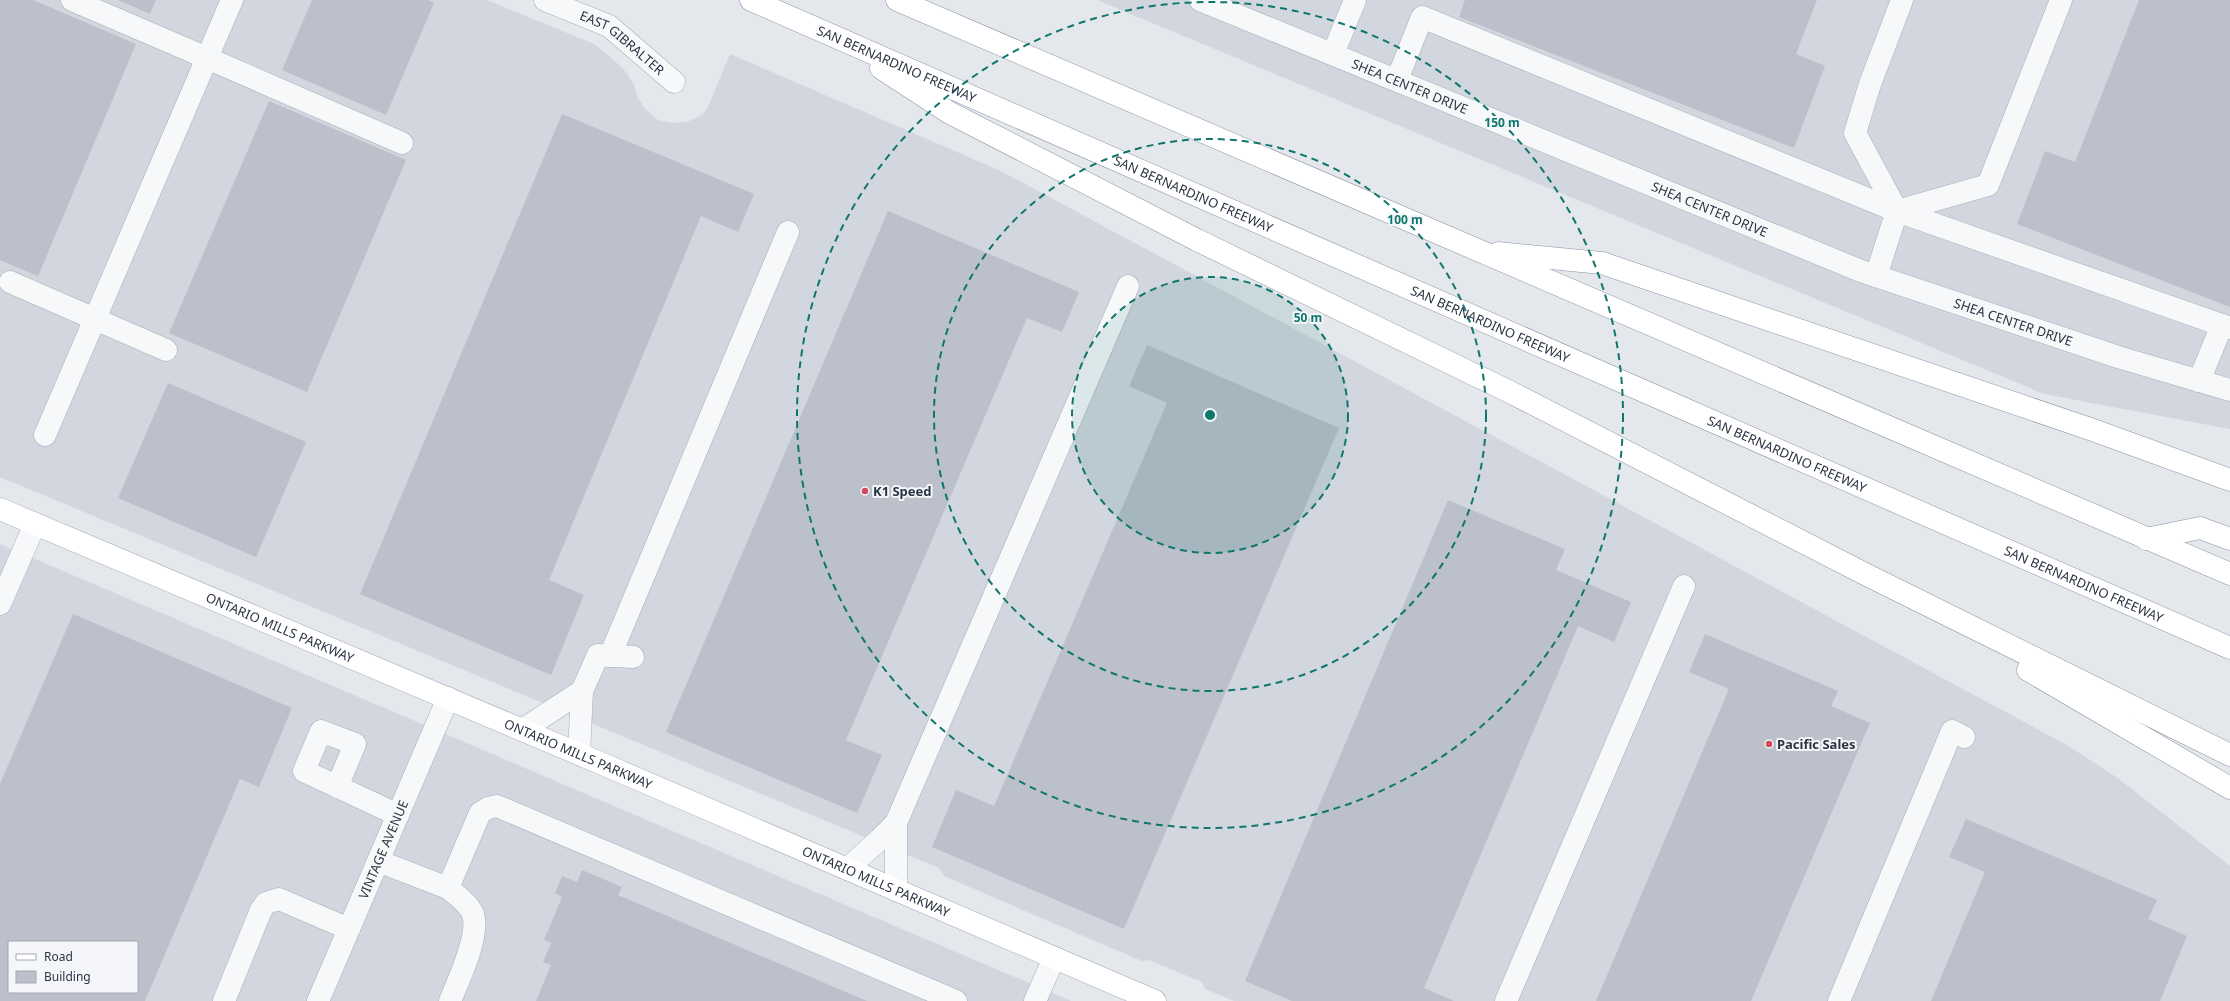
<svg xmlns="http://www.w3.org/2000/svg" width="2230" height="1001" viewBox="0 0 2230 1001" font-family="'Noto Sans',sans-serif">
<rect width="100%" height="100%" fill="#e4e7ec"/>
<g fill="#d2d6de" fill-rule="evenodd">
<path d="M0,0H487L594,44L613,59L626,72L634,85L638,98L645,109L658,120L672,123L687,122L703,114L707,109L730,54L1001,171L2067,745L2119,779L2230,866V1001H1234L1205,989L1202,982L1149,960L1142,961L944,876L939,868L0,477Z"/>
<path d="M1097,0H2230V429L2044,394Z"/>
<path d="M0,544L1071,1001H0ZM9,942H137V992H9Z"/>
</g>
<g fill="#bbc0ca" fill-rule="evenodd">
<path d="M0,0H33L136,44L38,276L0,260Z"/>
<path d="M118,0H156L150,14Z"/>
<path d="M312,0H428L434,3L386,115L282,70Z"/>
<path d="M1465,0H1817L1796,54L1825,66L1794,148L1459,17Z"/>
<path d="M2139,0H2230V307L2017,224L2045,151L2075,162Z"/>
<path d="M269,101L406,160L307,392L169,333Z"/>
<path d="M562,114L754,194L738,232L701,216L549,580L584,595L551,675L360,594Z"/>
<path d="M888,211L1079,292L1062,332L1027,318L846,740L882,755L857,813L666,732Z"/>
<path d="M1147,345L1339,428L1124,929L932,847L956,790L994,806L1167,403L1129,386Z"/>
<path d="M168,383L306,442L256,557L118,498Z"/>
<path d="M1448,500L1565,549L1556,570L1631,602L1614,642L1578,626L1424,988L1454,1001H1292L1245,981Z"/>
<path d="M73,614L292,708L259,787L240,779L145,1001H0V784ZM9,942H137V992H9Z"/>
<path d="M1705,634L1838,691L1831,706L1870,723L1751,1001H1596L1729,689L1689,672Z"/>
<path d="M1966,819L2157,900L2148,919L2187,936L2160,1001H1931L1985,872L1949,857Z"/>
<path d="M582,870L622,887L618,895L867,1001H536L551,965L543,962L551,943L544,940L562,897L555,893L562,876L577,882Z"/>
</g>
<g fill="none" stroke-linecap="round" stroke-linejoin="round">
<defs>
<g id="minor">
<path d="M72,0L207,58L232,0"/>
<path id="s1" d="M545,0L609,26L674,82"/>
<path id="s2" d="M1200,0L1861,271L2118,357L2230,390"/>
<path d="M1333,54L1355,0"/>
<path d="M1397,80L1422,17L1897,211L2230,328"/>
<path d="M1897,211L1988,185L2061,0"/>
<path d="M1876,276L1897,211L1855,133L1870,84L1902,0"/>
<path d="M10,282L166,350"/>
<path d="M2199,381L2222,325"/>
<path d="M45,435L207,58L402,143"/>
<path d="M0,604L35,524"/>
<path d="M610,656L788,232"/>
<path d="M522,730L582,691"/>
<path d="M579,754L582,691L598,655L633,657"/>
<path d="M337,787L355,744L321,731L304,771L398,815"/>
<path d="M896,823V890"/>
<path d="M378,861L448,888L480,813L488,808L497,806L956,1001"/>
<path d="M847,869L879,840L896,823L1128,286"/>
<path d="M448,888C456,895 467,902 472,912C482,932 458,981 450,1001"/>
<path d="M224,1001L261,910L266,903L279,899L349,929"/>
<path id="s3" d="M318,1001L448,698"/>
<path d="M1035,1001L1054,958"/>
<path d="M1506,1001L1684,586"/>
<path d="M1839,1001L1952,731L1964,737"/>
</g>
<g id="major">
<path id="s4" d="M0,509L612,768L1155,1001"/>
</g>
<g id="highway">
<path id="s5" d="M751,0L2230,648"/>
<path d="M897,0L2230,574"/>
<path d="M881,68L950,113L1197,240L1508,391L1863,573L2230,755"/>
<path d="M1498,253L1602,263L2093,430L2230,480"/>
<path d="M2146,539L2200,528L2230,539"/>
<path d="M2028,670L2230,788"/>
</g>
</defs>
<use href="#minor" stroke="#a9aeb7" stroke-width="23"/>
<use href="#major" stroke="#a3abb8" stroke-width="23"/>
<use href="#highway" stroke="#8b94a3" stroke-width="23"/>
<use href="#minor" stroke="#f7f8fa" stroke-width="22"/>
<use href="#major" stroke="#fff" stroke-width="22"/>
<use href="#highway" stroke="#fff" stroke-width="22"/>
</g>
<circle cx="1210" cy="415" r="138" fill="#0f766e" fill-opacity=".12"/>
<g fill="none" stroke="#0f766e" stroke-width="2" stroke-dasharray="7 5">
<circle cx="1210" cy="415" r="138"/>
<circle cx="1210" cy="415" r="276"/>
<circle cx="1210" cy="415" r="413"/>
</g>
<g fill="#d1495b" stroke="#f4f6f9" stroke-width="1.5">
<circle cx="865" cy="491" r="4"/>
<circle cx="1769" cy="744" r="4"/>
</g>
<g text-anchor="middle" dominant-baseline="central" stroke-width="4" stroke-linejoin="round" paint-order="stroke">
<g font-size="13" fill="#2b3445" stroke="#f4f6f9">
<text stroke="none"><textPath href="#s1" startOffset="89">EAST GIBRALTER</textPath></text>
<text stroke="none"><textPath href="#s5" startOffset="159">SAN BERNARDINO FREEWAY</textPath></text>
<text stroke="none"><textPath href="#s2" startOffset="227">SHEA CENTER DRIVE</textPath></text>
<text stroke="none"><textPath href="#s5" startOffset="483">SAN BERNARDINO FREEWAY</textPath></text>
<text stroke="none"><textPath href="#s2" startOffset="551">SHEA CENTER DRIVE</textPath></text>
<text stroke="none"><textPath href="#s2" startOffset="875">SHEA CENTER DRIVE</textPath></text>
<text stroke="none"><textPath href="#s5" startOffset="807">SAN BERNARDINO FREEWAY</textPath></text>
<text stroke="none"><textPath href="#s5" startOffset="1131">SAN BERNARDINO FREEWAY</textPath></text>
<text stroke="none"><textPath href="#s5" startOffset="1455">SAN BERNARDINO FREEWAY</textPath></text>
<text stroke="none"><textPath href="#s4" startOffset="304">ONTARIO MILLS PARKWAY</textPath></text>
<text stroke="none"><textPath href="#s4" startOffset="628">ONTARIO MILLS PARKWAY</textPath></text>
<text stroke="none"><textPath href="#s3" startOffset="165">VINTAGE AVENUE</textPath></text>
<text stroke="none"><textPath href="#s4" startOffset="952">ONTARIO MILLS PARKWAY</textPath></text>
</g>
<g font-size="13" font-weight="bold" fill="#2b3445" stroke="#f4f6f9" text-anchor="start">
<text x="873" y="491">K1 Speed</text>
<text x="1777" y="744">Pacific Sales</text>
</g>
</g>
<circle cx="1210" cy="415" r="6" fill="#0f766e" stroke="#f4f6f9" stroke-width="2"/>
<g font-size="12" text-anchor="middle" font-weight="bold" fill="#0f766e" stroke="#f4f6f9" stroke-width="4" stroke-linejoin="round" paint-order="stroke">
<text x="1502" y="127">150 m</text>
<text x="1405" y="224">100 m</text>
<text x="1308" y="322">50 m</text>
</g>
<rect x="8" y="941" width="130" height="52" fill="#f4f6f9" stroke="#a4a8b1"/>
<rect x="16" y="954" width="20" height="6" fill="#ffffff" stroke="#a4a8b1"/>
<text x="44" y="961" font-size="12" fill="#2b3445">Road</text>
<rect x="16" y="971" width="20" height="12" fill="#bbc0ca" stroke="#a4a8b1"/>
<text x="44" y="981" font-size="12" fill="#2b3445">Building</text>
</svg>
